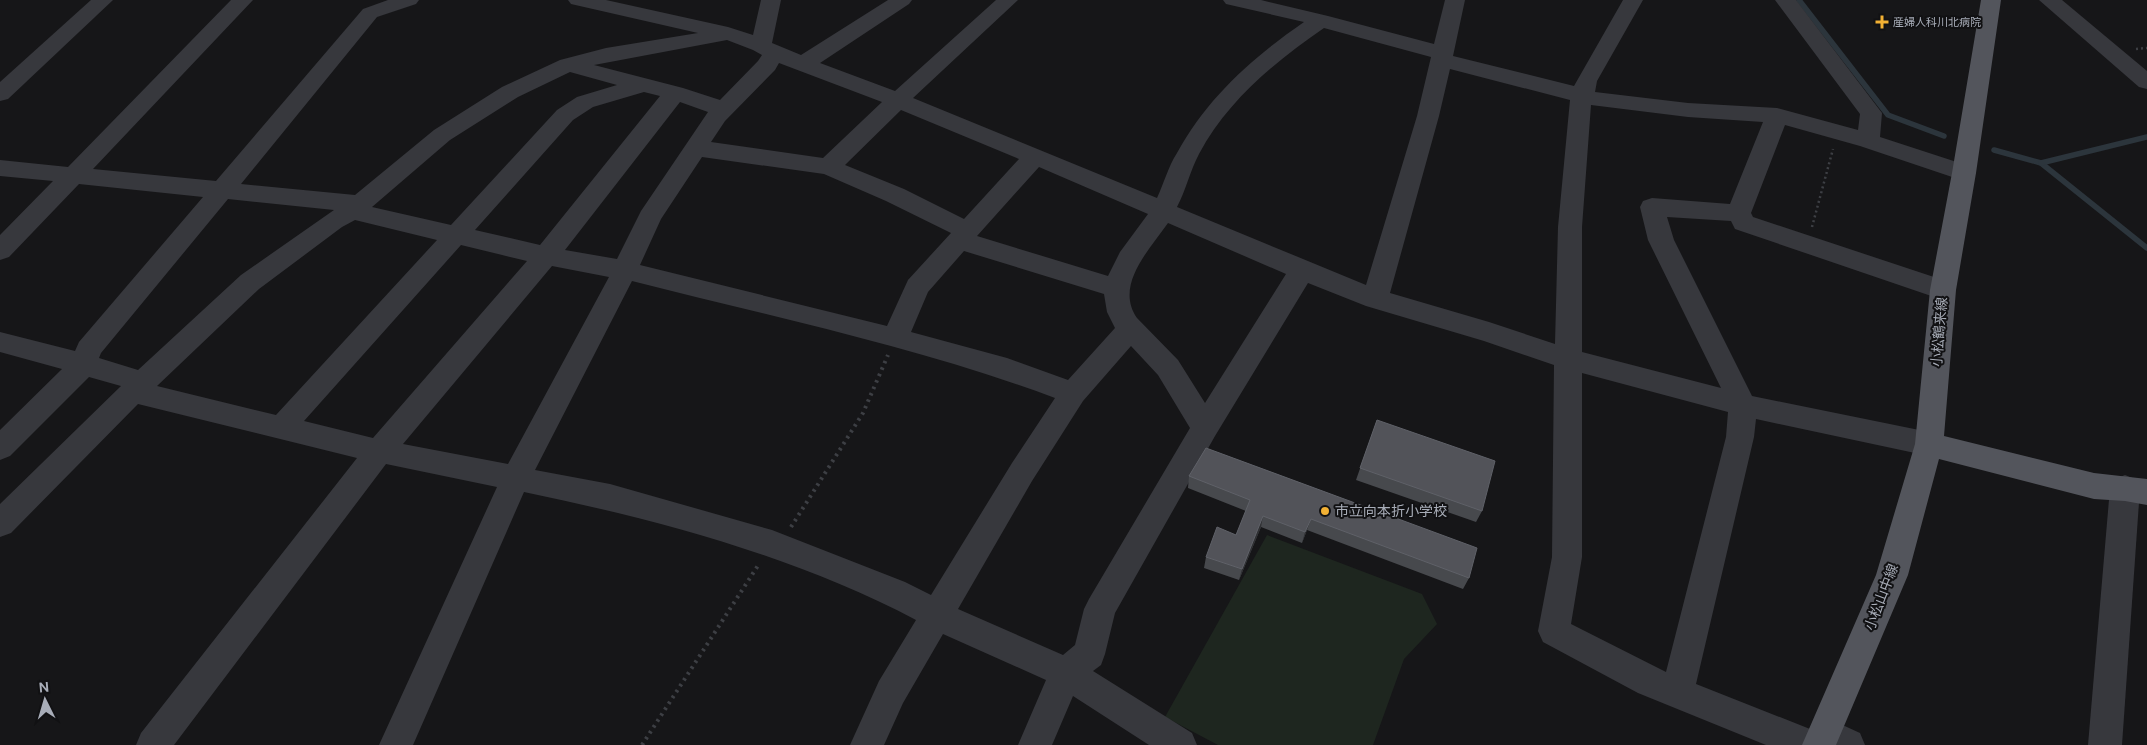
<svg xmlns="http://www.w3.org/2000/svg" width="2147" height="745" viewBox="0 0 2147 745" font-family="'DM Sans','Noto Sans JP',sans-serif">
<rect width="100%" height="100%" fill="#161618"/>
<path fill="#1e261f" d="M1267,535L1422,594L1437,624L1404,659L1373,745H1218L1165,717Z"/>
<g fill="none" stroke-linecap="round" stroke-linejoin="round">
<g stroke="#2c353c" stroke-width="5.5">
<path d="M1799,0L1888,115L1944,136"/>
<path d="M1994,150L2041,163L2147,248"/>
<path d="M2041,163L2147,137"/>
</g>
<g stroke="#3d3f44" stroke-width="2.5" stroke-dasharray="2 3" stroke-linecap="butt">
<path d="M2136,49L2147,48"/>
<path d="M1812,227L1833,149"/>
</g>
<g stroke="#3d3f44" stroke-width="4" stroke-dasharray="2.5 4.5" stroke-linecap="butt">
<path d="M791,527L863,413L888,355"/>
<path d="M642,745L759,564"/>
</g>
<g fill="#37383d" fill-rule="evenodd">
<path d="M91,0H113L8,99L0,101V82Z"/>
<path d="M231,0H253L93,169L216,181L363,9L388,0H419L416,4L377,17L241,184L355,195L434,130L502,87L560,60L606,48L698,33L571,4L568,0H606L728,27L753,35L761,0H781L772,43L801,55L888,0H912L909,4L820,63L895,91L996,0H1018L913,98L1157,198C1164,183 1168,167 1177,153C1208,97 1252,58 1304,22L1226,4L1223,0H1261L1328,16L1434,44L1445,0H1465L1453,56L1574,86L1623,0H1643L1597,81L1595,92L1688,103L1777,108L1858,130L1860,114L1775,0H1796L1882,113L1880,137L1972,167L1976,173L1972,179L1964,181L1860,146L1785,125L1751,213L1753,217L1952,283L1956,290L1952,297L1943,300L1735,229L1731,221L1667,217L1674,240L1752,396L1929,432L1939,436L1943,444L1939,452L1929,456L1756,419L1754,437L1696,684L1810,729L1813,722L1825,717L1860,733L1865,745H1766L1638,693L1543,642L1538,631L1552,557L1554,365L1484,341L1366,306L1308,283L1215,436L1115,613L1105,654L1101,665L1093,671L1192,733L1197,745H1149L1073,696L1052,745H1018L1046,680L943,634L903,703L884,745H850L879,681L916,620C794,556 659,520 524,492L413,745H379L497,487L386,464L174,745H136L141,733L357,458L138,404L11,533L0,537V504L121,386L89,377L10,456L0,460V430L62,369L0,352V332L75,351L79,342L203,197L79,184L9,257L0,260V235L53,181L0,176V160L68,167ZM1324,28L1431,57L1417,116L1366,285L1177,207C1186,190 1190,171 1199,154C1228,100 1275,62 1324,28ZM727,40L753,50L762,55L758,61L720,100L683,88L594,65ZM779,63L882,102L823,158L711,142L725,121L775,70ZM1450,69L1570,100L1558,227L1555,344L1489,322L1390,293L1439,116ZM570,72L617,85L577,97L557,110L451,225L372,207L450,140L518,97ZM644,92L660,96L540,245L475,230L573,120L593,107ZM680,102L708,112L641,211L617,259L565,250ZM1591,105L1688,117L1763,122L1730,204L1652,198L1643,201L1640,207L1648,240L1721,388L1582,352V227ZM901,110L1019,159L964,219L904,189L845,165ZM702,157L824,174L886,201L951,233L908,280L887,326L640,265L661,219ZM1039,167L1148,214L1120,252L1108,276L977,236ZM228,199L334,210L241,275L138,370L99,358L101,353ZM355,220L437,240L276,415L157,386L259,289L342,227ZM1168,223L1286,274L1205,403L1178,360L1137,318C1114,285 1150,249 1168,223ZM461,245L527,261L373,438L304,421ZM964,251L1104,294L1107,312L1115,328L1068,380L1007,358L911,332L928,292ZM552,266L609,277L508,464L403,444ZM632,281C773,317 918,347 1055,398L1012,463L931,595L905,582L772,530L610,484L535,470ZM1131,346L1158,375L1190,428L1089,599L1084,609L1075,645L1063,655L958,609L1032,481L1083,401ZM1582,373L1728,412L1726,437L1666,672L1571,624L1582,557Z"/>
<path d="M2039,0H2062L2147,71V89L2139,87Z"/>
<path d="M2125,475L2135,479L2140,488L2122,745H2088L2110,488L2115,479Z"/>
</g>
<path fill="#53555c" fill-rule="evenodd" d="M1981,0H2001L1976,173L1956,290L1944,436L2094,473L2147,479V505L2125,501L2094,499L1939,459L1908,575L1836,745H1802L1876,575L1915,444L1930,290L1952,173Z"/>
</g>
<g fill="#47494d">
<path d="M1377,420L1482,511L1476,522L1356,480Z"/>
<path d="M1206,448L1469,578L1463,589L1307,530L1302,543L1261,527L1239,580L1204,568L1206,557L1236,535L1246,511L1188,488L1189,476Z"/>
</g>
<g fill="#2f3033">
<path d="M1263,516L1261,527L1239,580L1242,569Z"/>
<path d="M1311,519L1307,530L1302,543L1305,532Z"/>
</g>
<g fill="#525359" stroke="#5f6168">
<path d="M1377,420L1495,461L1482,511L1360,468Z"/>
<path d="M1206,448L1477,548L1469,578L1311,519L1305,532L1263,516L1242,569L1206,557L1217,527L1236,535L1250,500L1189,476Z"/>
</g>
<g fill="#f2b134" stroke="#111113" stroke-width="2">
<path d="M1879.5 14.5h5v5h5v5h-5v5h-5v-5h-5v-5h5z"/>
<circle cx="1325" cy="511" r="5"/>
</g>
<g text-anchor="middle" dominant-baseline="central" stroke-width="4" stroke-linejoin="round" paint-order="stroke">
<g font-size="11" fill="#a8adb8" stroke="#111113" text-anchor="start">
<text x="1893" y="22">産婦人科川北病院</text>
</g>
<g font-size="14" fill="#a8adb8" stroke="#111113">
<text transform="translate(1939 332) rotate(-85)">小松鶴来線</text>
<text transform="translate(1881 597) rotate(-69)">小松山中線</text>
</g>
<g font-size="14" fill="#a8adb8" stroke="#111113" text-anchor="start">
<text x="1335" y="511">市立向本折小学校</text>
</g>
</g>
<g transform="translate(45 700) rotate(355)" stroke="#111113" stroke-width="4" paint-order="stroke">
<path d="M0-4L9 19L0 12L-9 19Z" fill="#a8adb8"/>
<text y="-8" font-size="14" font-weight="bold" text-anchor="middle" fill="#a8adb8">N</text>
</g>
</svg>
